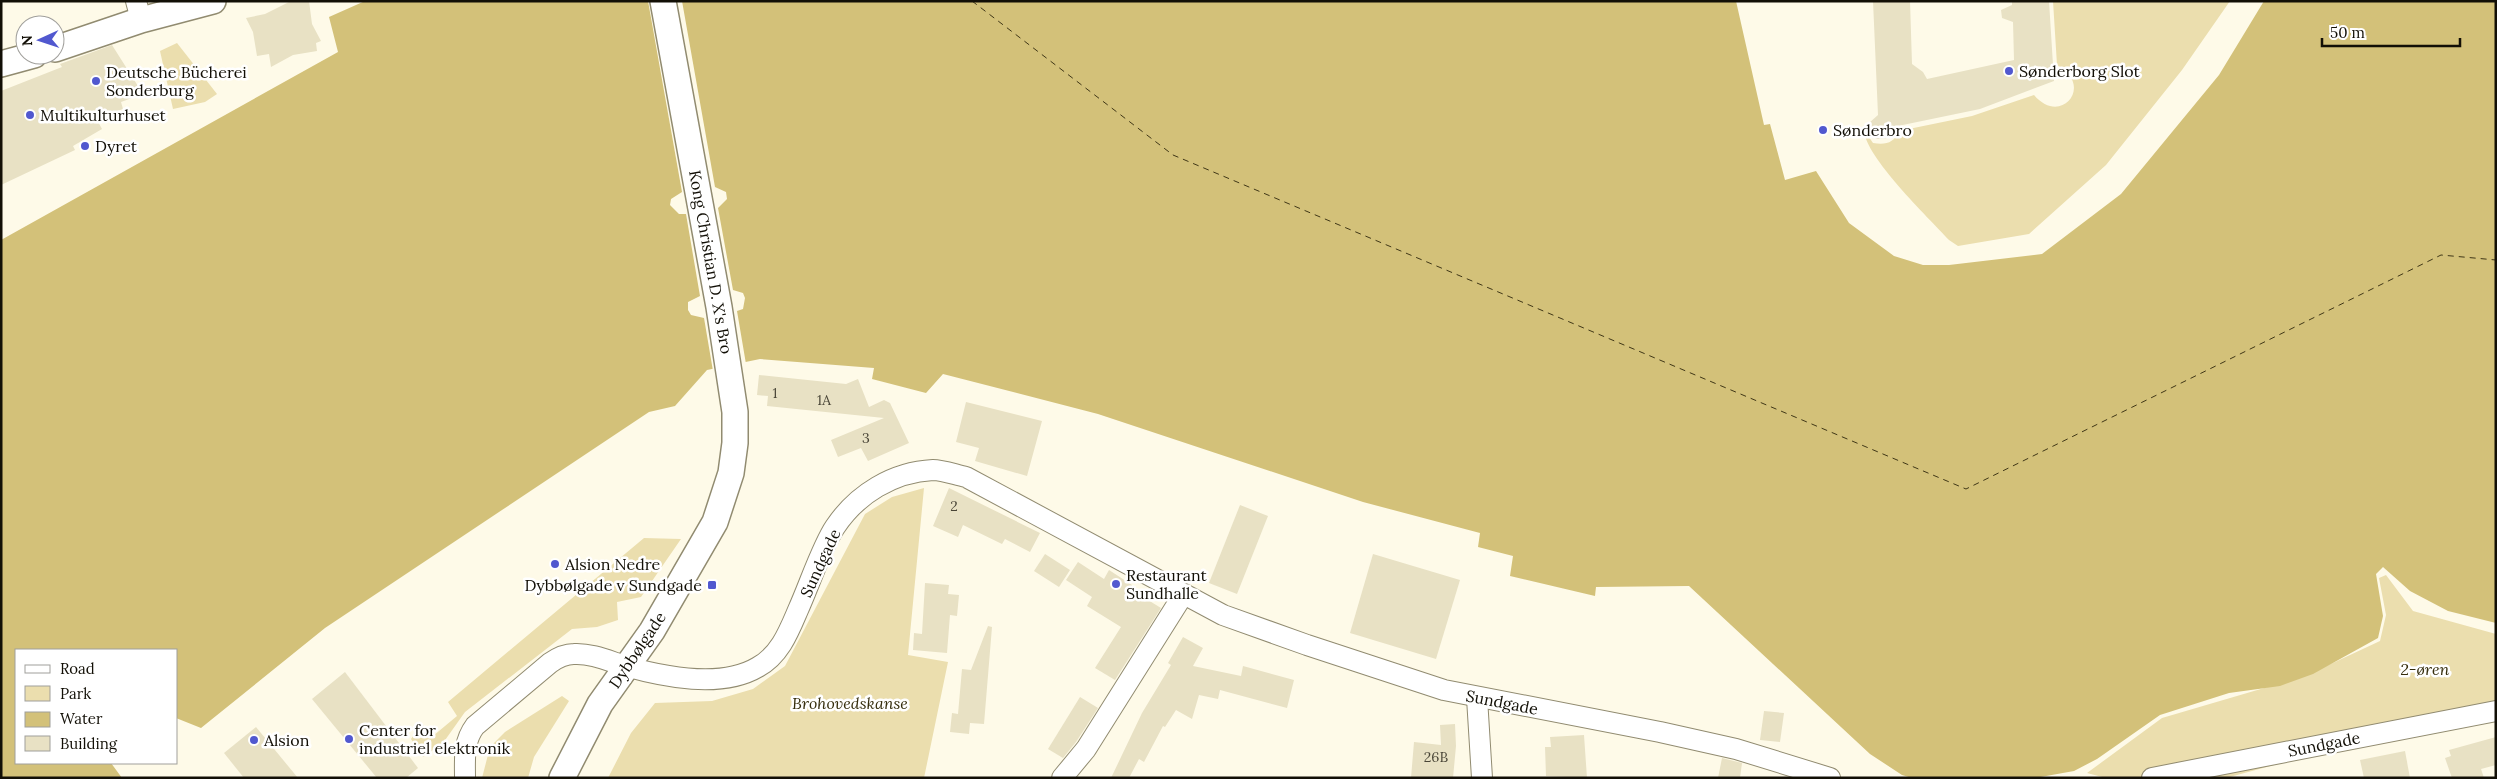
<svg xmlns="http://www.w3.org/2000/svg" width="2497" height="779" viewBox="0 0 2497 779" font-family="Lora,serif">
<rect width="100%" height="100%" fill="#fefae8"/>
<g fill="#ebdeae">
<path d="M2053,1H2230L2182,70L2106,165L2029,234L1958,246L1949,240C1928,217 1865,157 1864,130L1873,143C1886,145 1894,143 1899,131L1972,116L2034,95C2061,127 2095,85 2057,65Z"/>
<path d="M177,43L217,94L205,102L173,109L160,51Z"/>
<path d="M924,488L908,655L948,662L924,778H608L631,733L655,703L712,701L753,689L785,666L865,514L892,497Z"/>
<path d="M644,538L681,539L641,597L617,602L618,620L597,627L572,629L465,712L443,743L423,757L411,739L422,724L433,736L457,716L448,702Z"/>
<path d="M2386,575L2413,611L2496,634V705L2226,778H2106L2087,773L2162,718L2305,676L2380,641L2386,615L2379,578Z"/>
<path d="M562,696L569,701L534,757L528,778H482L490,747L505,732Z"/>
</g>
<path fill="#d3c179" d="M365,1H1736L1764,125L1770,124L1785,180L1816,171L1849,223L1894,256L1923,265H1949L2042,254L2121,194L2219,75L2264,1H2496V623L2448,611L2410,591L2383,567L2376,574L2383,616L2378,638L2313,674L2280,686L2229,693L2160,715L2097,759L2074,771L2035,778H1912L1902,775L1870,754L1689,586L1596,587L1595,596L1510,576L1513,556L1478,547L1480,533L1363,502L1098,414L943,374L926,393L872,379L874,368L760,359L707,370L675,406L649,412L325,628L201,728L176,718V650H16V763H111L122,778H1V240L338,52L329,17Z"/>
<path fill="#fefae8" d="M648,1H682L715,187L726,192L727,199L718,208L733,290L743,293L745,298L743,309L737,311L746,364L713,371L704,318L691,315L688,310V302L700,296L686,214H679L670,205L671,199L682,192Z"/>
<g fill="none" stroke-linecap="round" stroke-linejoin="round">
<path stroke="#403717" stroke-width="1" stroke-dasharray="6 5" stroke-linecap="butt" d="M972,1L1173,155L1966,489L2441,255L2496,260"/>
</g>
<g fill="#e8e1c4">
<path d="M291,1H309L312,24L321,41L316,43L317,51L293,55L271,67L269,54L257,56L253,32L246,18L265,14Z"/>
<path d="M1873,1H1910L1912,64L1923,72L1927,79L2014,60L2013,22L2002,18L2001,10L2012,5V1H2049L2054,81L1980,109L1893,127L1888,138L1876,139L1868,129L1869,123L1878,115Z"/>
<path d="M112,45L143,94L121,102L123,109L96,118L102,129L73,146L75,150L1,185V91L62,67L60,64Z"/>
<path d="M759,375L846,384L858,379L869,407L884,400L890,403L909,443L868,461L861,448L838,457L831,440L884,418L767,406L768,396L757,395Z"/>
<path d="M966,402L1042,421L1027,476L975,461L979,448L956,442Z"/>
<path d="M949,488L1040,533L1030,552L1005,539L1002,544L963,525L958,537L933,526Z"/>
<path d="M1240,505L1268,516L1237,594L1209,583Z"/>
<path d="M1045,554L1070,570L1059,587L1034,571Z"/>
<path d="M1373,554L1460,580L1436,659L1350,633Z"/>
<path d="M1078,562L1104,579L1109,570L1132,585L1130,589L1161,608L1115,680L1095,668L1121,627L1087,606L1092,597L1066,580Z"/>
<path d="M925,583L949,585L948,594L959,595L957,616L950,615L947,653L913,650L914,633L922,634Z"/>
<path d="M988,626L992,627L984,724L970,723L969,734L950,732L952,713L958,714L962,669L971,670Z"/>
<path d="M1183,637L1203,648L1193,666L1241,676L1243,666L1294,680L1287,708L1220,690L1218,699L1199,695L1192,719L1176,710L1165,727L1163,726L1144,762L1139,759L1129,778H1111L1142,713L1171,665L1168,663Z"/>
<path d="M345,672L418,768L406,778H377L312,699Z"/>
<path d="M1080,697L1098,708L1076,742L1063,758L1048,749Z"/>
<path d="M1764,711L1784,713L1780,742L1760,740Z"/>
<path d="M1455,724L1456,746L1453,778H1411L1414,742L1441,745L1440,725Z"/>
<path d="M256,727L298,778H244L224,753Z"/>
<path d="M1584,735L1587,778L1546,776L1545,747H1551L1550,737Z"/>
<path d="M2496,737V765L2481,769L2484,778H2452L2445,758L2451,756L2449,750Z"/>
<path d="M2405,751L2410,778H2364L2360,760Z"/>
<path d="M1722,758L1742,763L1740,778H1718Z"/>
</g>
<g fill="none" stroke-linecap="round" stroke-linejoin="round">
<defs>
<g id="minor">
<path d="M136,1L141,20"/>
<path d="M1477,698L1482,778"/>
<path d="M465,778C465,759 463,742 475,726L550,663C557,658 565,654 574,654C591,653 609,661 625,666C664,677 721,689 758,667C780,655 789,631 798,610C809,586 822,546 835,527C857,494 893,472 933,470C943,470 956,475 966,477L1223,615L1307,645L1444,690L1660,732L1736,749L1830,778"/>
<path d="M1062,778L1086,749L1183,595"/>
<path d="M2152,778L2496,711"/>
</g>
<g id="tertiary">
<path d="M55,49L141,20L213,1"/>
<path d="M1,64L34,55"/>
<path d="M562,778L600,704L652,631L715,522L731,473L735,443V412L719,307L663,1"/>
</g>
</defs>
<use href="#minor" stroke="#918b70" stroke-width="22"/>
<use href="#tertiary" stroke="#918b70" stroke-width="28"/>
<use href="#minor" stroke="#fff" stroke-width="20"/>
<use href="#tertiary" stroke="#fff" stroke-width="25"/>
</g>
<g fill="#5158cf" stroke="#fff" stroke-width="2">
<circle cx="2009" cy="71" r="5"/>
<circle cx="96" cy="81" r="5"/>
<circle cx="30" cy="115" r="5"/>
<circle cx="1823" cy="130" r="5"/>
<circle cx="85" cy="146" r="5"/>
<circle cx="555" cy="564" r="5"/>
<circle cx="1116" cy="584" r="5"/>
<rect x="707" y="580" width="10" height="10" rx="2.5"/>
<circle cx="349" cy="739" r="5"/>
<circle cx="254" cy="740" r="5"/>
</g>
<g text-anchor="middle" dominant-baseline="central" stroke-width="5" stroke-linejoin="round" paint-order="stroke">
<g font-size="14" fill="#484436">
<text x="775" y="393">1</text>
<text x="824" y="400">1A</text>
<text x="866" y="438">3</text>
<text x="954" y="506">2</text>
<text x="1436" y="757">26B</text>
</g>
<g font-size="16" fill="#120f06" stroke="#fff" text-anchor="start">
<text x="2019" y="71">Sønderborg Slot</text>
<text x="106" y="72">Deutsche Bücherei<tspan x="106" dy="18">Sonderburg</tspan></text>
<text x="40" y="115">Multikulturhuset</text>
<text x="1833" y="130">Sønderbro</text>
<text x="95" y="146">Dyret</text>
<text x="565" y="564">Alsion Nedre</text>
<text x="1126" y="575">Restaurant<tspan x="1126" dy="18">Sundhalle</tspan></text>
<text x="702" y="585" text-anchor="end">Dybbølgade v Sundgade</text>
<text x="359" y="730">Center for<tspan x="359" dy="18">industriel elektronik</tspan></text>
<text x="264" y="740">Alsion</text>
</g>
<g font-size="16" fill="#120f06" stroke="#fff">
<text transform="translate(711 262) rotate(80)">Kong Christian D. X's Bro</text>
<text transform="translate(820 563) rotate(-65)">Sundgade</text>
<text transform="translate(637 650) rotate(-56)">Dybbølgade</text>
<text transform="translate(1502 702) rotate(11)">Sundgade</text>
<text transform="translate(2324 744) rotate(-11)">Sundgade</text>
</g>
<g font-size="16" font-style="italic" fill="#352d0c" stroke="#fff">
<text x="2425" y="669">2-øren</text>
<text x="850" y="703">Brohovedskanse</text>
</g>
</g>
<rect width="2497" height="779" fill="none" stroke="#120f06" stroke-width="5"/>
<rect x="15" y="649" width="162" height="115" fill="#ffffff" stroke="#a09f9b"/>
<rect x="25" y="665" width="25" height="8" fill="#ffffff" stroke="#a09f9b"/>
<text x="60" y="674" font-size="15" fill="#120f06">Road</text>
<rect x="25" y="686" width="25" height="15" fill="#ebdeae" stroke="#a09f9b"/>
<text x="60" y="699" font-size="15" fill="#120f06">Park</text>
<rect x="25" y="712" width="25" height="15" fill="#d3c179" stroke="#a09f9b"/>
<text x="60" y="724" font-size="15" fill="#120f06">Water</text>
<rect x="25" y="736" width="25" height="15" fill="#e8e1c4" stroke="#a09f9b"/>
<text x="60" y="749" font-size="15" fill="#120f06">Building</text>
<g transform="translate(40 40) rotate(267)"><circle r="24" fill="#ffffff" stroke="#a09f9b"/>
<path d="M0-4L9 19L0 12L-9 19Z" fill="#5158cf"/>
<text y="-8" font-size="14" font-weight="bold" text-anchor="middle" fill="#120f06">N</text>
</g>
<path d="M2322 38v8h138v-8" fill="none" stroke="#120f06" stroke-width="2.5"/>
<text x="2330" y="38" font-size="15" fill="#120f06" stroke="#ffffff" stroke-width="4" paint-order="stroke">50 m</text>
</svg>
